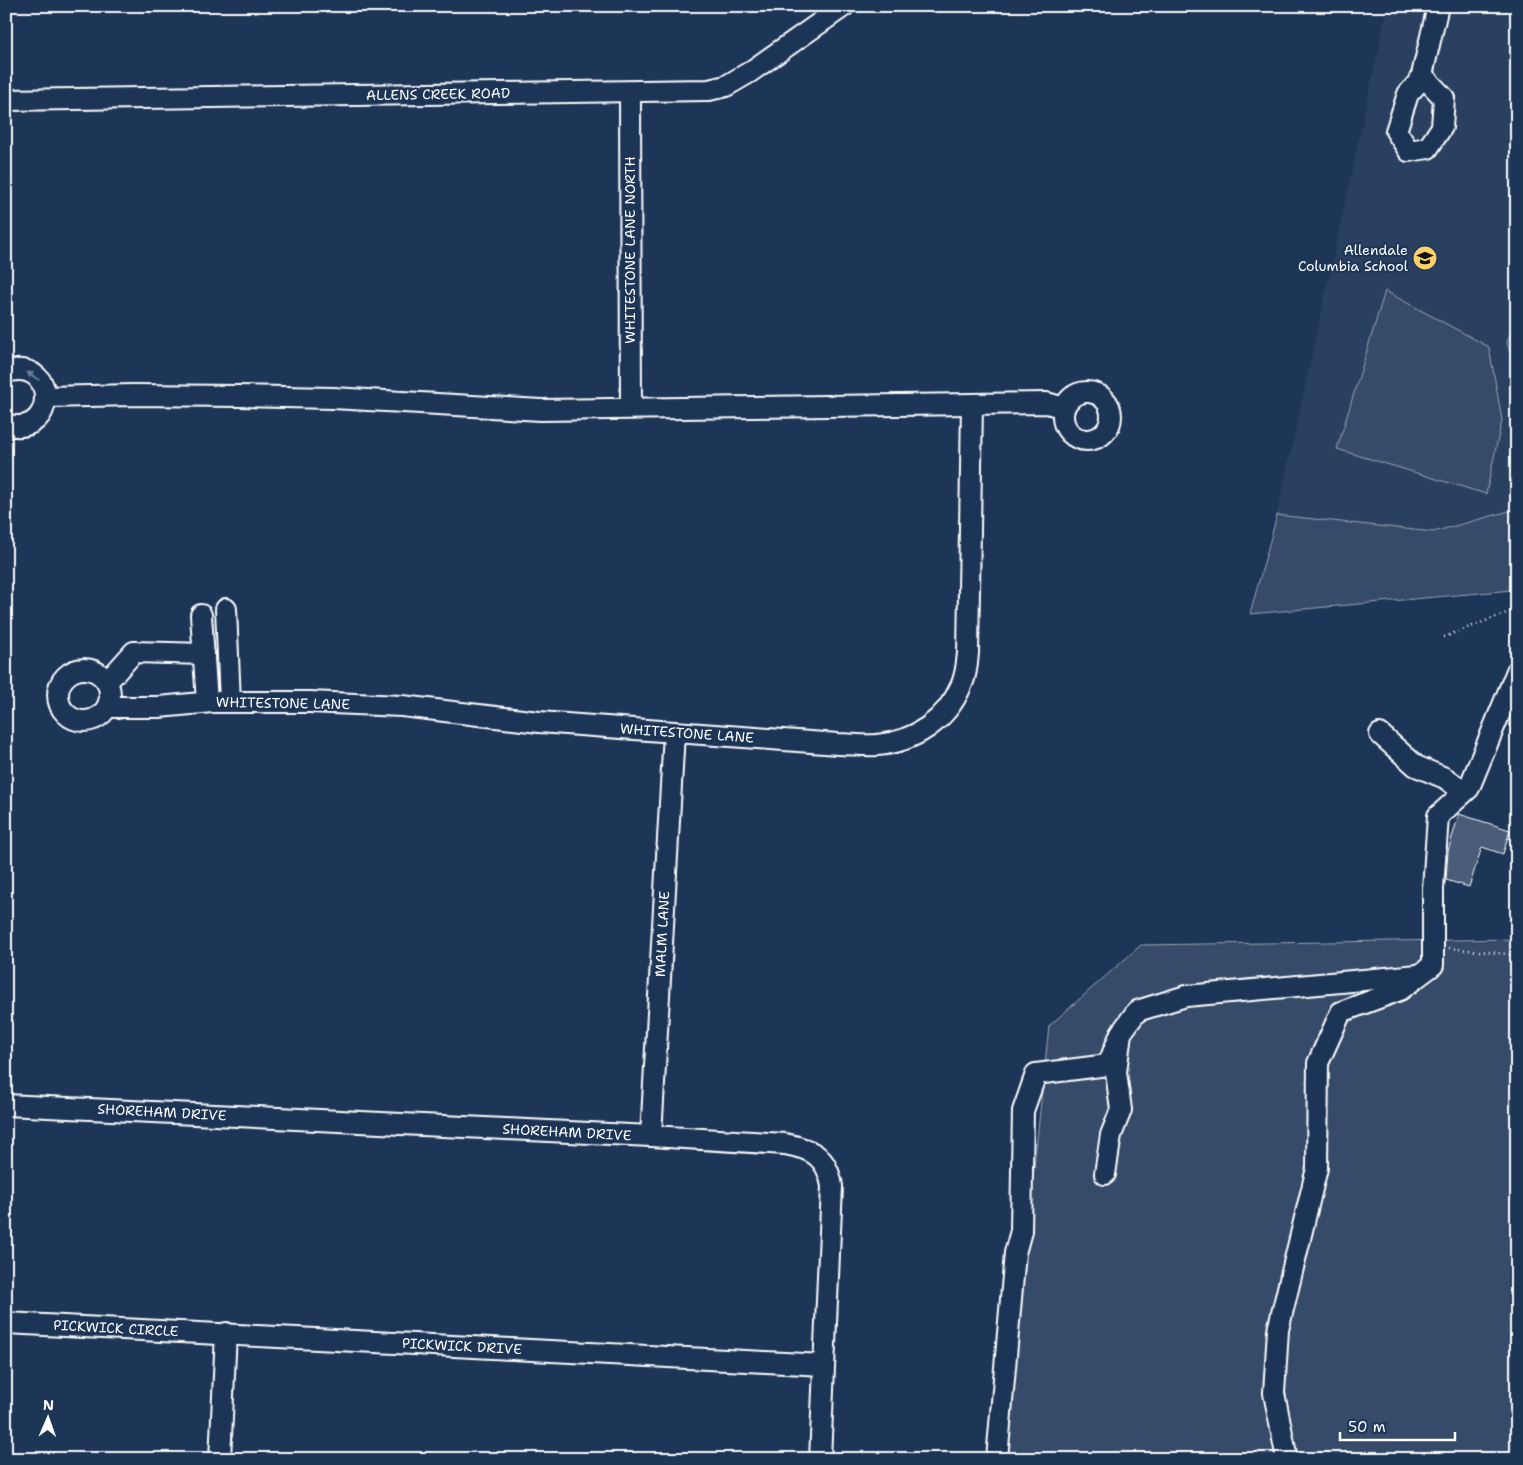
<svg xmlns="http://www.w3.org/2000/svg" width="1523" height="1465" viewBox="0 0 1523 1465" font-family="'Shantell Sans',sans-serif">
<rect width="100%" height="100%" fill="#1d3557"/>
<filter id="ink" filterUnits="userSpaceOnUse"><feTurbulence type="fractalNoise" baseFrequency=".02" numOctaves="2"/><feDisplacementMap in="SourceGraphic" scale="10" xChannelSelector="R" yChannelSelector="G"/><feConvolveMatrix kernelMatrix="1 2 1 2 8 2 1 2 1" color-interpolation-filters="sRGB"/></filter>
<g filter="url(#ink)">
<path fill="#2a4161" d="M1388,6H1517V509L1433,532L1277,515Z"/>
<g fill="#364b69" stroke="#9aa5b4">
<path d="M1385,291L1489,347L1502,420L1486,494L1337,449Z"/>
<path d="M1517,312V373L1507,343Z"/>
<path d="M1517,509V588L1512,590L1250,614L1277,515L1433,532Z"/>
<path d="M1517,939V1459H1009V1404L1049,1026L1141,945Z"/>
</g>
<path fill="#4a5d79" stroke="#fff" d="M1459,814L1510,830L1503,854L1482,847L1469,887L1446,880L1448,851Z"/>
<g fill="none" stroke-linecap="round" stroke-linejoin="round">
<defs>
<g id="minor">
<path d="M1422,75L1444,98L1442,127L1428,148L1409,151L1396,131L1408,94L1417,84L1422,75L1438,6"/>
<path d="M630,92L631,408"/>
<path d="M6,100L709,90L726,86L750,72L844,6"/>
<path d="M6,372C59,356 57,440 6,424"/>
<circle cx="1087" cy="416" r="24"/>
<path d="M46,397L133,395L239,396L333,398L541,410L1047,403L1064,408"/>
<path d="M226,609L230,702"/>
<path d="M201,615L207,702"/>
<circle cx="84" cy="695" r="26"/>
<path d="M107,682L134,652L204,654"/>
<path d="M108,707H159L212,702H309L402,706L539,722L838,744C851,744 864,746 877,745C914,742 946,721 961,686C966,676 967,664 968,653L972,405"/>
<path d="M1380,734L1416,766L1445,778L1464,792"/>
<path d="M6,1105L651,1136L785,1144C813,1149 827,1157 832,1186L820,1459"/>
<path d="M651,1136L674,733"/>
<path d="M1105,1174L1111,1135L1121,1110L1116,1072L1121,1033L1137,1011L1186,996L1418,975"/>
<path d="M6,1323L824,1365"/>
<path d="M220,1459L226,1333"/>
<path d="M997,1459L1015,1253L1021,1231L1023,1111L1036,1074L1108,1065L1121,1033"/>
<path d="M1287,1459L1274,1393L1278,1330L1317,1168L1318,1063L1341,1012L1400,990L1433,965V889L1438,816L1469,788L1517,671"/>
</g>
</defs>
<use href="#minor" stroke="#fff" stroke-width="24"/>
<g stroke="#fff" stroke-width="2.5" stroke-dasharray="1 4" stroke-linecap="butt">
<path d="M1444,637L1517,609"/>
<path d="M1449,948L1517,955"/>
</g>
<use href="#minor" stroke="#1d3557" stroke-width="20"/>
</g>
<defs><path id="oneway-solid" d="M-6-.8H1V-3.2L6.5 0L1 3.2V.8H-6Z" transform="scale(1.25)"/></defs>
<use fill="#6c7c92" href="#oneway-solid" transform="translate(33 376) rotate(-147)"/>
</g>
<defs>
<symbol id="school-disc" viewBox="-11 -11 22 22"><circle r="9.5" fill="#ffd166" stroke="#1d3557"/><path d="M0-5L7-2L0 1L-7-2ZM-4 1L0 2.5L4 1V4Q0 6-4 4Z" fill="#111"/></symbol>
</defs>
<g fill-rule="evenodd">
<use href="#school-disc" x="1411" y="244" width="28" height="28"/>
</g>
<g text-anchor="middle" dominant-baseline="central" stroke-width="4" stroke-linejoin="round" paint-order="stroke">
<g font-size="14" fill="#fff" stroke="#1d3557">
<text transform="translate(438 94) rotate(-1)">ALLENS CREEK ROAD</text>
<text transform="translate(630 250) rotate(-90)">WHITESTONE LANE NORTH</text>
<text transform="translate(283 703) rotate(1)">WHITESTONE LANE</text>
<text transform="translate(687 733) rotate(4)">WHITESTONE LANE</text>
<text transform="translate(662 934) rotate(-87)">MALM LANE</text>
<text transform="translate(162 1112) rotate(3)">SHOREHAM DRIVE</text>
<text transform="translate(567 1132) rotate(3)">SHOREHAM DRIVE</text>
<text transform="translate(116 1328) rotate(3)">PICKWICK CIRCLE</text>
<text transform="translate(462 1346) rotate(3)">PICKWICK DRIVE</text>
</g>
<g font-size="14" fill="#fff" stroke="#1d3557" text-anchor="end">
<text x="1408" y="250">Allendale<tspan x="1408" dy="16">Columbia School</tspan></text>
</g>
</g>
<rect width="1523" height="1465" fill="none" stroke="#1d3557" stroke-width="25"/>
<rect x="12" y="12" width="1498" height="1440" fill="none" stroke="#fff" stroke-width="2" filter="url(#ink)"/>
<g transform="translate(48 1418) rotate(2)" stroke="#1d3557" stroke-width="4" paint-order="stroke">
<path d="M0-4L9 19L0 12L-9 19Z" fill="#ffffff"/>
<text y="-8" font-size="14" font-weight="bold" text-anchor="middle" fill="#ffffff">N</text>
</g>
<path d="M1340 1432v8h115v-8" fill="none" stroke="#ffffff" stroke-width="2.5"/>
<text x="1348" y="1432" font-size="15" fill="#ffffff" stroke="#1d3557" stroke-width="4" paint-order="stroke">50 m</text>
</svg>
